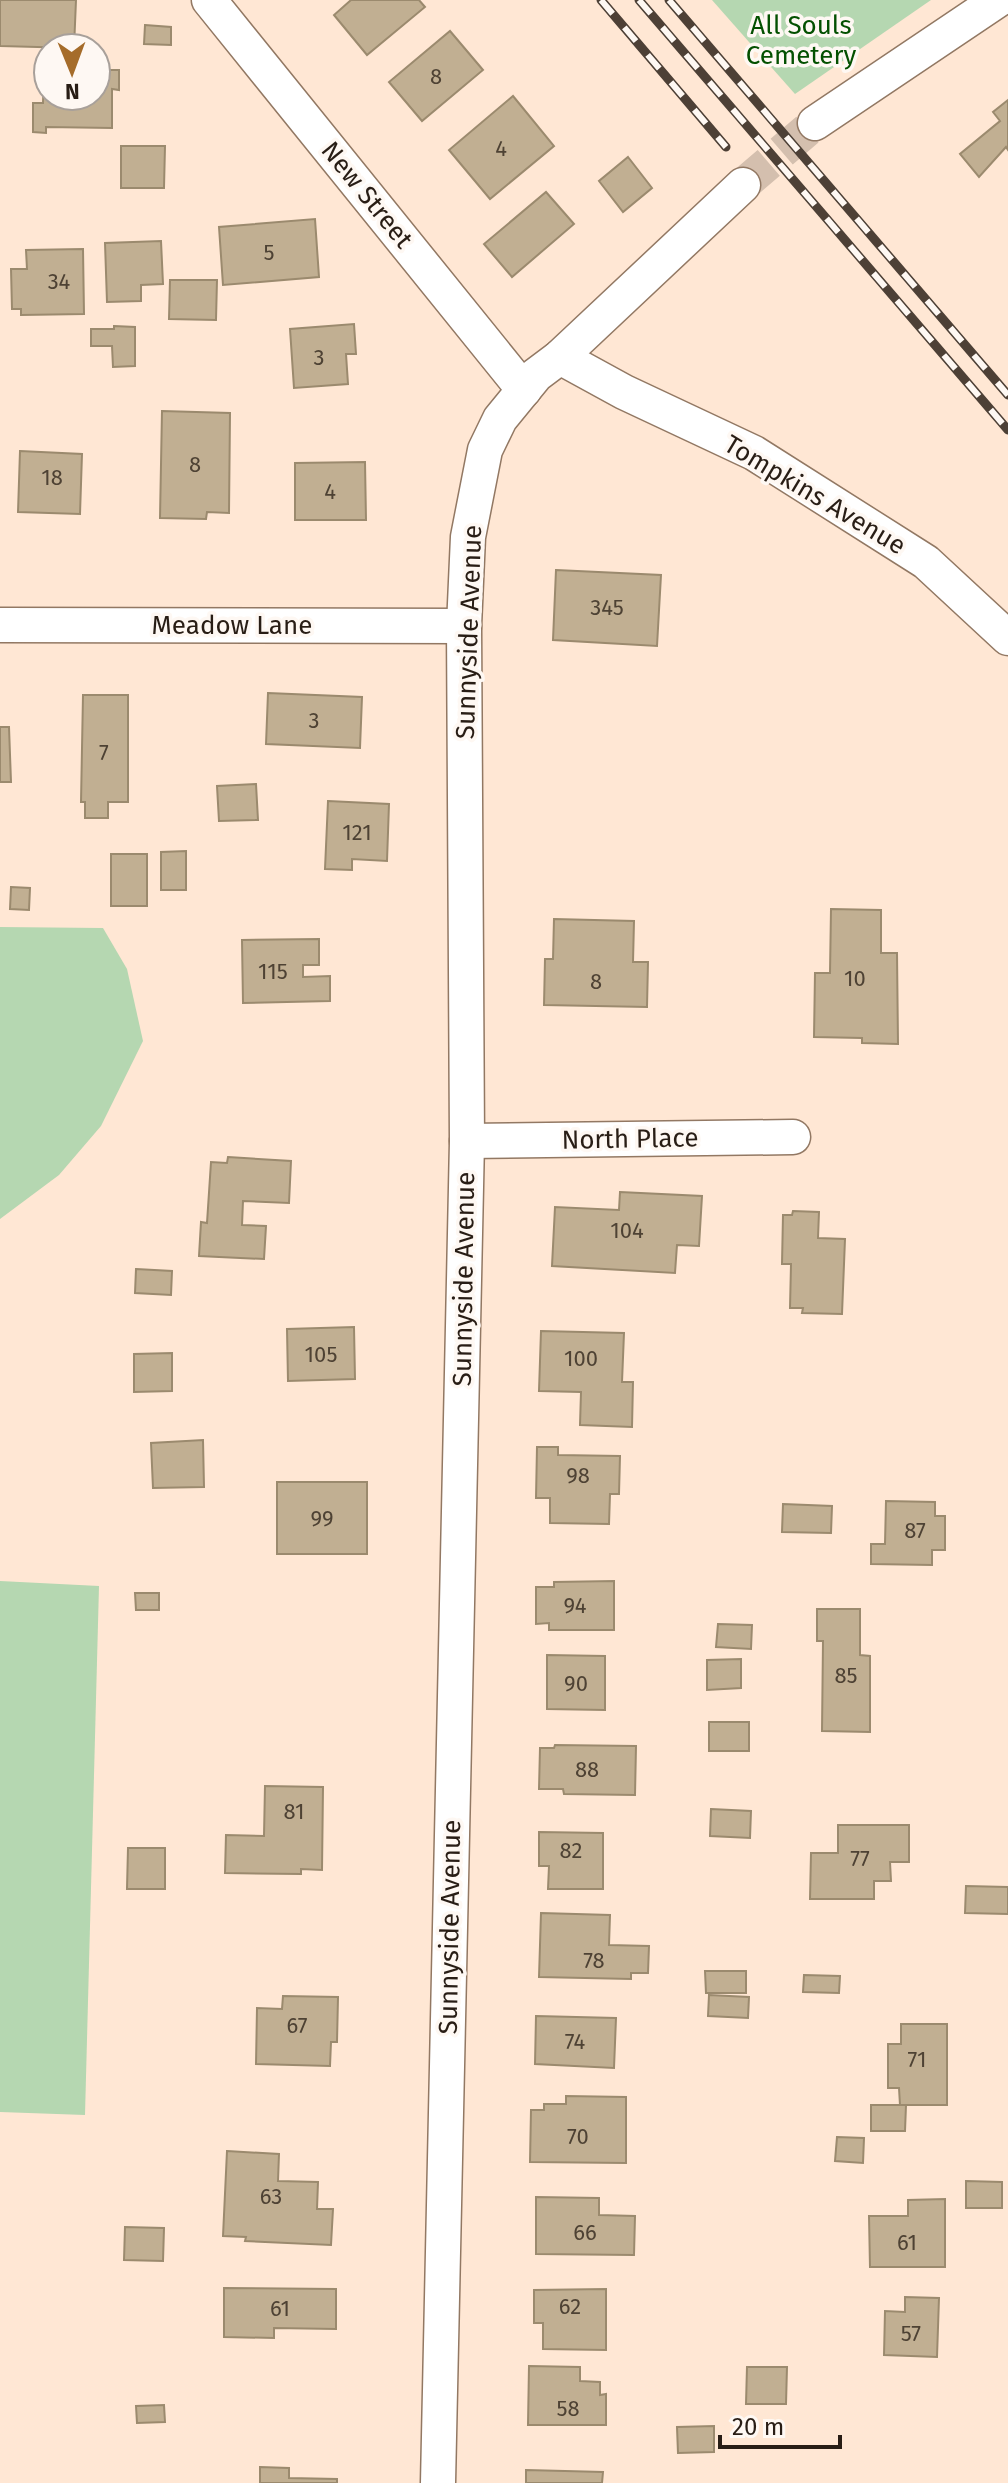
<svg xmlns="http://www.w3.org/2000/svg" width="1008" height="2483" viewBox="0 0 1008 2483" font-family="'Fira Sans',sans-serif">
<rect width="100%" height="100%" fill="#ffe7d4"/>
<g fill="#b5d7b1">
<path d="M712,0H931L795,94Z"/>
<path d="M0,927L103,928L127,969L143,1041L101,1126L59,1175L0,1219Z"/>
<path d="M0,1581L99,1586L85,2115L0,2112Z"/>
</g>
<g fill="#c1af92" stroke="#9b8a6e" stroke-width="2">
<path d="M0,0H76L74,48L0,46Z"/>
<path d="M351,0H419L425,7L367,55L334,15Z"/>
<path d="M145,25L171,27V45L144,44Z"/>
<path d="M450,31L483,70L422,121L389,82Z"/>
<path d="M44,70H48V96H96V70H119V90L112,89V128L46,127V133L33,132V103H43Z"/>
<path d="M513,96L554,146L490,199L449,150Z"/>
<path d="M1008,100V150L1006,147L979,177L960,154L1000,121L993,112Z"/>
<path d="M121,146H165L164,188H121Z"/>
<path d="M628,157L652,188L623,212L599,181Z"/>
<path d="M546,192L574,224L512,277L484,244Z"/>
<path d="M315,219L319,277L223,285L219,227Z"/>
<path d="M161,241L163,284L141,285V301L107,302L105,243Z"/>
<path d="M83,249L84,314L21,315V309H12L11,269H27L26,250Z"/>
<path d="M170,280H217L216,320L169,319Z"/>
<path d="M354,324L356,354H346L348,384L294,388L290,329Z"/>
<path d="M114,326L135,327V366L113,367L112,346H91V329H114Z"/>
<path d="M162,411L230,413L229,513L207,512L206,519L160,518Z"/>
<path d="M20,451L82,454L80,514L18,512Z"/>
<path d="M365,462L366,520H295V463Z"/>
<path d="M556,570L661,575L657,646L553,640Z"/>
<path d="M268,693L362,697L360,748L266,744Z"/>
<path d="M83,695H128V802H108V818H85V802H81Z"/>
<path d="M0,727H9L11,782H0Z"/>
<path d="M256,784L258,820L219,821L217,786Z"/>
<path d="M328,801L389,804L387,861L352,859V870L325,869Z"/>
<path d="M186,851V890H161V852Z"/>
<rect x="111" y="854" width="36" height="52"/>
<path d="M11,887L30,888L29,910L10,909Z"/>
<path d="M831,909L881,910V953H897L898,1044L862,1043V1038L814,1037L815,973H830Z"/>
<path d="M554,919L634,921L633,962H648L647,1007L544,1005L545,959H553Z"/>
<path d="M319,939V965H303V977L330,976V1001L243,1003L242,940Z"/>
<path d="M228,1157L291,1161L289,1203L243,1201L242,1225L266,1226L264,1259L199,1256L201,1222L207,1223L211,1162L227,1163Z"/>
<path d="M620,1192L702,1196L699,1246L677,1245L675,1273L552,1266L555,1207L619,1210Z"/>
<path d="M793,1211L819,1212L818,1238L845,1239L842,1314L802,1313L803,1308H790L791,1264H782L783,1215H792Z"/>
<path d="M136,1269L172,1271L171,1295L135,1293Z"/>
<path d="M354,1327L355,1379L288,1381L287,1329Z"/>
<path d="M541,1331L624,1333L622,1382H633L632,1427L580,1425L581,1392L539,1391Z"/>
<path d="M172,1353V1391L134,1392V1354Z"/>
<path d="M203,1440L204,1487L153,1488L151,1443Z"/>
<path d="M537,1447H558V1455L620,1456L619,1494H610L609,1524L550,1523V1498H536Z"/>
<rect x="277" y="1482" width="90" height="72"/>
<path d="M886,1501L935,1502V1516H945V1550H932V1565L871,1564V1544H885Z"/>
<path d="M783,1504L832,1506L831,1533L782,1532Z"/>
<path d="M614,1581V1630H549V1623L536,1624V1587H554V1582Z"/>
<path d="M135,1593H159V1610H136Z"/>
<path d="M817,1609H860V1655L870,1656V1732L822,1731L823,1641H817Z"/>
<path d="M718,1624L752,1625L751,1649L716,1647Z"/>
<path d="M547,1655L605,1656V1710L547,1709Z"/>
<path d="M741,1659V1688L707,1690V1660Z"/>
<rect x="709" y="1722" width="40" height="29"/>
<path d="M555,1745L636,1746L635,1795L564,1794L563,1789H539L540,1748H554Z"/>
<path d="M265,1786L323,1787L322,1870L301,1869V1874L225,1873L226,1835L264,1836Z"/>
<path d="M711,1809L751,1811L750,1838L710,1836Z"/>
<path d="M838,1825H909V1862H890L891,1881H874V1899H810L811,1853H838Z"/>
<path d="M539,1832L603,1833V1889H548L549,1866H539Z"/>
<path d="M128,1848H165V1889H127Z"/>
<path d="M966,1886L1008,1887V1914L965,1913Z"/>
<path d="M541,1913L610,1915L609,1945L649,1946L648,1973H631V1979L539,1977Z"/>
<path d="M705,1971H746V1993H706Z"/>
<path d="M804,1975L840,1976L839,1993L803,1992Z"/>
<path d="M709,1995L749,1997L748,2018L708,2016Z"/>
<path d="M283,1996L338,1997L337,2042H331L330,2066L256,2064L257,2008L282,2009Z"/>
<path d="M536,2016L616,2018L614,2068L535,2064Z"/>
<path d="M901,2024H947V2105H900L899,2088H888V2044H901Z"/>
<path d="M566,2096L626,2097V2163L530,2162L531,2110H544V2104H566Z"/>
<path d="M871,2105H906L905,2131H871Z"/>
<path d="M837,2137L864,2138L863,2163L835,2161Z"/>
<path d="M227,2151L279,2154L278,2181L318,2182L317,2209H333L331,2245L245,2241L246,2237L223,2236Z"/>
<path d="M966,2181L1002,2182V2208H966Z"/>
<path d="M536,2197L599,2198V2215L635,2216L634,2255L536,2254Z"/>
<path d="M945,2199V2267H870L869,2216H908V2200Z"/>
<path d="M125,2227L164,2228L163,2261L124,2260Z"/>
<path d="M224,2288L336,2289V2329L274,2328V2338L224,2337Z"/>
<path d="M606,2289V2350L543,2349V2323H534V2290Z"/>
<path d="M905,2297L939,2298L937,2357L884,2355L885,2311L905,2312Z"/>
<path d="M529,2366L580,2367V2381L600,2382V2395L606,2394V2425H528Z"/>
<path d="M747,2367H787L786,2404H746Z"/>
<path d="M164,2405L165,2422L137,2423L136,2406Z"/>
<path d="M714,2426V2452L678,2453L677,2427Z"/>
<path d="M260,2467L289,2468V2478L337,2479V2483H260Z"/>
<path d="M526,2470L603,2472L602,2483H526Z"/>
</g>
<g fill="none" stroke-linecap="round" stroke-linejoin="round">
<path stroke="#d4bfae" stroke-width="34" stroke-dasharray="34 17" stroke-linecap="butt" d="M743,185L815,123"/>
<defs>
<g id="minor">
<path d="M209,0L524,390"/>
<path d="M815,123L998,0"/>
<path d="M560,357L624,392L754,453L926,562L1008,638"/>
<path d="M0,625L464,626"/>
<path d="M467,1141L793,1137"/>
<path d="M438,2483L467,1141L464,626L468,537L485,450L500,419L536,375L560,357L743,185"/>
</g>
</defs>
<use href="#minor" stroke="#927863" stroke-width="37"/>
<use href="#minor" stroke="#fff" stroke-width="34"/>
<defs>
<g id="rail">
<path d="M601,0L726,147"/>
<path d="M639,0L1008,430"/>
<path d="M669,0L1008,395"/>
</g>
</defs>
<use href="#rail" stroke="#4d4036" stroke-width="9"/>
<use href="#rail" stroke="#fef8f3" stroke-width="6" stroke-dasharray="18" stroke-linecap="butt"/>
</g>
<g text-anchor="middle" dominant-baseline="central" stroke-width="7" stroke-linejoin="round" paint-order="stroke">
<g font-size="22" fill="#4e4234">
<text x="436" y="76">8</text>
<text x="501" y="148">4</text>
<text x="269" y="252">5</text>
<text x="59" y="281">34</text>
<text x="319" y="357">3</text>
<text x="195" y="464">8</text>
<text x="52" y="477">18</text>
<text x="330" y="491">4</text>
<text x="607" y="607">345</text>
<text x="314" y="720">3</text>
<text x="104" y="752">7</text>
<text x="357" y="832">121</text>
<text x="273" y="971">115</text>
<text x="855" y="978">10</text>
<text x="596" y="981">8</text>
<text x="627" y="1230">104</text>
<text x="321" y="1354">105</text>
<text x="581" y="1358">100</text>
<text x="578" y="1475">98</text>
<text x="322" y="1518">99</text>
<text x="915" y="1530">87</text>
<text x="575" y="1605">94</text>
<text x="846" y="1675">85</text>
<text x="576" y="1683">90</text>
<text x="587" y="1769">88</text>
<text x="294" y="1811">81</text>
<text x="571" y="1850">82</text>
<text x="860" y="1858">77</text>
<text x="594" y="1960">78</text>
<text x="297" y="2025">67</text>
<text x="575" y="2041">74</text>
<text x="917" y="2059">71</text>
<text x="578" y="2136">70</text>
<text x="271" y="2196">63</text>
<text x="585" y="2232">66</text>
<text x="907" y="2242">61</text>
<text x="570" y="2306">62</text>
<text x="280" y="2308">61</text>
<text x="911" y="2333">57</text>
<text x="568" y="2408">58</text>
</g>
<g font-size="26" fill="#035000" stroke="#fef8f3">
<text x="801" y="25">All Souls<tspan x="801" dy="30">Cemetery</tspan></text>
</g>
<g font-size="26" fill="#281d15" stroke="#fef8f3">
<text transform="translate(367 195) rotate(51)">New Street</text>
<text transform="translate(815 495) rotate(31)">Tompkins Avenue</text>
<text x="232" y="625">Meadow Lane</text>
<text transform="translate(469 632) rotate(-88)">Sunnyside Avenue</text>
<text transform="translate(630 1139) rotate(-1)">North Place</text>
<text transform="translate(464 1279) rotate(-89)">Sunnyside Avenue</text>
<text transform="translate(450 1927) rotate(-89)">Sunnyside Avenue</text>
</g>
</g>
<g transform="translate(72 72) rotate(179)"><circle r="38" fill="#fef8f3" stroke="#a8a09a" stroke-width="2"/>
<path d="M0-6L14 30L0 20L-14 30Z" fill="#a56c2a"/>
<text y="-12" font-size="22" font-weight="bold" text-anchor="middle" fill="#281d15">N</text>
</g>
<path d="M720 2435v12h120v-12" fill="none" stroke="#281d15" stroke-width="4"/>
<text x="732" y="2435" font-size="24" fill="#281d15" stroke="#fef8f3" stroke-width="6" paint-order="stroke">20 m</text>
</svg>
